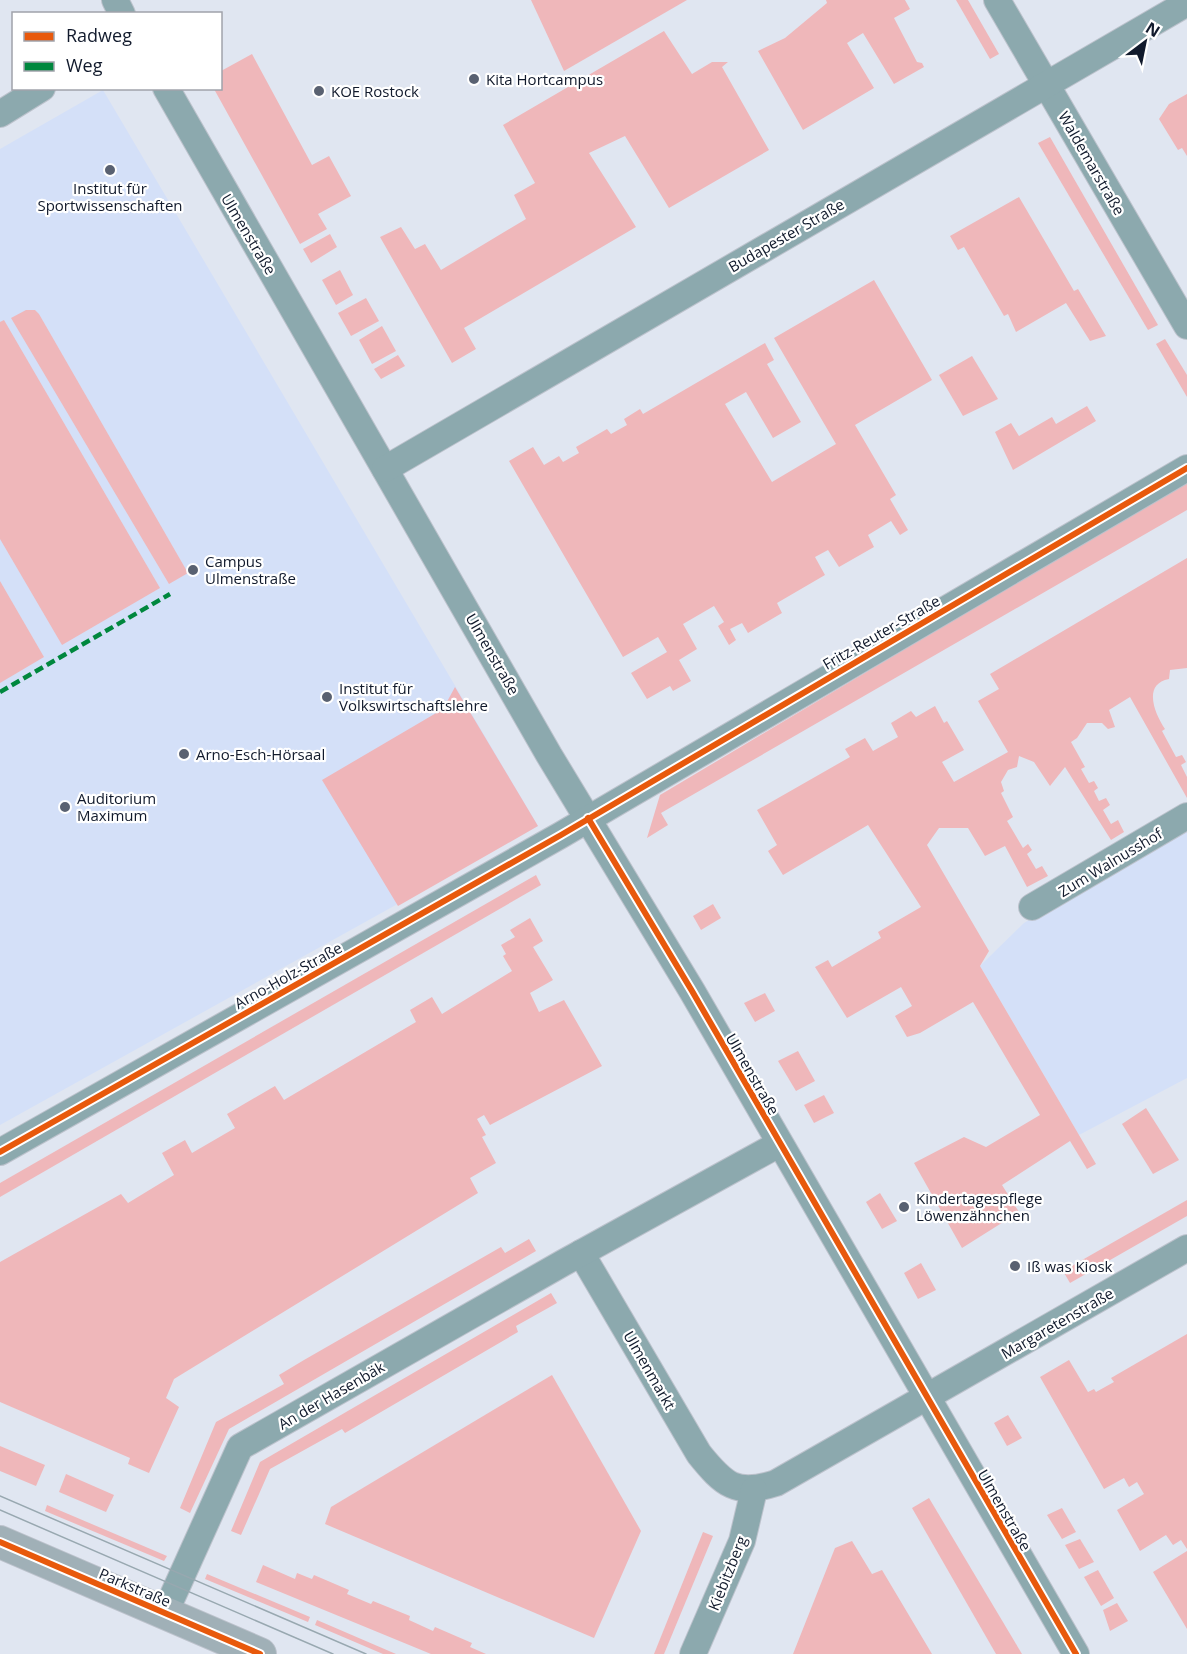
<svg xmlns="http://www.w3.org/2000/svg" width="1187" height="1654" viewBox="0 0 1187 1654" font-family="'Open Sans',sans-serif">
<rect width="100%" height="100%" fill="#e0e6f1"/>
<g fill="#d4e0f8">
<path d="M103,90L538,826L0,1125V149Z"/>
<path d="M1187,829V1078L1079,1135L980,966L1024,923Z"/>
</g>
<g fill="#efb7ba">
<path d="M531,0H687L564,71Z"/>
<path d="M826,0H905L910,9L894,18L917,62L922,63L924,67L894,84L863,33L847,43L874,88L803,130L758,51L785,38L827,3Z"/>
<path d="M956,0H968L999,54L990,59Z"/>
<path d="M664,31L692,74L712,62H728L722,67L769,150L669,208L625,136L589,153L636,227L464,328L476,349L452,363L380,237L401,227L415,249L425,244L441,270L526,219L514,195L535,183L503,125Z"/>
<path d="M252,54L312,165L329,156L351,196L318,214L327,229L300,244L214,89L220,88L221,71Z"/>
<path d="M1187,94V156L1182,148L1178,150L1159,119L1169,104Z"/>
<path d="M1050,137L1158,325L1148,330L1038,143Z"/>
<path d="M1019,197L1074,291L1078,289L1106,336L1090,341L1066,303L1016,332L1008,314L1004,316L964,247L958,250L950,236Z"/>
<path d="M330,234L337,247L311,263L303,249Z"/>
<path d="M340,270L353,295L336,305L322,280Z"/>
<path d="M874,280L932,380L855,425L896,495L890,499L908,530L900,535L891,521L868,535L874,547L839,567L828,550L815,557L825,575L777,603L782,613L748,633L742,623L730,629L736,640L729,645L718,626L724,622L714,606L683,624L697,649L679,660L691,681L673,691L670,686L647,699L631,673L667,652L658,637L623,657L509,461L533,447L544,465L559,456L563,462L579,453L576,447L607,429L611,434L627,425L624,419L640,409L643,414L765,343L774,360L767,364L801,422L773,438L746,392L725,404L772,482L836,444L774,338Z"/>
<path d="M366,298L379,321L351,336L338,313Z"/>
<path d="M26,310H35L39,314L188,573L169,584L11,318Z"/>
<path d="M4,320L160,588L62,645L0,539V322Z"/>
<path d="M382,326L396,351L372,364L359,340Z"/>
<path d="M1165,339L1187,375V397L1156,344Z"/>
<path d="M398,355L405,366L381,379L374,369Z"/>
<path d="M972,356L998,399L963,416L939,375Z"/>
<path d="M1087,406L1096,421L1013,470L995,432L1011,423L1019,436L1052,417L1056,424Z"/>
<path d="M1187,481V510L661,813L668,825L647,838L660,795Z"/>
<path d="M1187,558V668L1170,670L1169,679C1142,684 1155,714 1165,729L1162,731L1176,757L1182,755L1186,762L1181,765L1187,777V798L1130,697L1109,710L1115,727L1108,729L1102,723H1087L1077,738L1071,742L1085,767L1081,769L1089,783L1094,781L1098,788L1094,791L1099,801L1106,798L1110,805L1103,810L1111,824L1118,820L1124,832L1111,840L1065,767L1050,786L1034,762L1019,756L1017,767L1008,770L1001,782L1004,791L1001,793L1013,817L1007,821L1023,848L1028,844L1032,850L1027,854L1036,869L1042,866L1048,876L1027,887L1005,846L985,856L968,828H939L927,845L989,951L980,966L1096,1164L1087,1169L1070,1141L1002,1185L1019,1212L962,1248L914,1163L964,1137L986,1147L1040,1115L973,1002L920,1033L907,1037L895,1016L912,1006L901,987L847,1018L815,967L828,960L832,967L881,938L878,932L921,907L868,825L783,875L768,851L777,845L757,810L850,757L845,749L865,738L873,751L898,737L891,723L911,711L916,717L935,706L944,723L947,721L964,750L942,762L954,782L1008,752L978,701L999,689L990,674Z"/>
<path d="M0,581L44,657L0,683Z"/>
<path d="M536,875L541,885L0,1197V1183Z"/>
<path d="M713,904L721,918L701,930L693,916Z"/>
<path d="M530,918L543,941L533,947L553,980L530,993L539,1012L564,1000L602,1066L490,1125L484,1115L477,1119L486,1135L482,1137L496,1163L470,1178L478,1193L174,1379L166,1398L179,1407L149,1473L128,1464L130,1458L0,1402V1262L121,1194L128,1203L174,1175L162,1153L185,1140L192,1153L235,1128L227,1114L275,1086L284,1100L416,1022L410,1010L432,997L442,1014L512,971L503,956L506,954L501,945L515,937L510,930Z"/>
<path d="M765,993L775,1011L755,1022L744,1003Z"/>
<path d="M798,1051L815,1081L796,1091L778,1061Z"/>
<path d="M824,1095L834,1113L814,1123L804,1105Z"/>
<path d="M1146,1108L1179,1160L1153,1174L1122,1124Z"/>
<path d="M880,1193L897,1221L882,1229L866,1202Z"/>
<path d="M1187,1200V1216L1070,1283L1063,1271Z"/>
<path d="M529,1239L536,1251L229,1429L190,1513L180,1508L216,1422L284,1384L279,1375L304,1360L501,1247L505,1253Z"/>
<path d="M921,1263L936,1290L918,1299L904,1273Z"/>
<path d="M551,1293L557,1303L516,1326L518,1332L345,1433L342,1429L270,1469L241,1535L231,1531L260,1462Z"/>
<path d="M1187,1334V1549L1181,1540L1173,1545L1166,1535L1140,1551L1117,1510L1144,1494L1137,1482L1129,1487L1124,1478L1104,1489L1040,1377L1069,1360L1088,1392L1094,1389L1096,1392L1114,1382L1111,1378Z"/>
<path d="M552,1375L641,1531L594,1638L325,1524L331,1507Z"/>
<path d="M1008,1415L1022,1438L1007,1446L994,1423Z"/>
<path d="M0,1446L45,1465L36,1486L0,1471Z"/>
<path d="M66,1474L114,1495L106,1512L59,1492Z"/>
<path d="M929,1498L1022,1654H996L912,1508Z"/>
<path d="M47,1505L167,1556L164,1561L45,1511Z"/>
<path d="M1062,1508L1076,1532L1062,1539L1047,1515Z"/>
<path d="M703,1532L713,1536L664,1654H654Z"/>
<path d="M1080,1539L1094,1562L1079,1569L1065,1545Z"/>
<path d="M852,1541L872,1574L882,1570L932,1654H793L835,1548Z"/>
<path d="M1187,1551V1629L1153,1572Z"/>
<path d="M263,1565L295,1579L297,1573L312,1579L314,1575L349,1590L347,1594L371,1604L373,1601L410,1616L409,1620L433,1631L435,1627L472,1643L470,1647L486,1654H431L256,1582Z"/>
<path d="M1098,1570L1114,1598L1101,1606L1084,1577Z"/>
<path d="M207,1574L310,1617L308,1622L205,1579Z"/>
<path d="M1117,1603L1128,1621L1110,1631L1103,1610Z"/>
<path d="M317,1620L396,1654H383L315,1625Z"/>
</g>
<path fill="#efb5b9" d="M455,687L538,826L398,906L322,780L443,709Z"/>
<g fill="none" stroke-linecap="round" stroke-linejoin="round">
<defs>
<g id="minor">
<path d="M115,0L122,14"/>
<path d="M997,0L1187,326"/>
<path d="M166,88L549,755L692,991L1076,1654"/>
<path d="M0,114L42,88"/>
<path d="M385,469L1187,3"/>
<path d="M1032,907L1187,816"/>
<path d="M0,1152L561,835L1187,468"/>
<path d="M581,1253L699,1454C724,1485 736,1496 776,1483L1187,1248"/>
<path d="M165,1613L240,1447L563,1263L779,1144"/>
<path d="M693,1654L742,1541L754,1490"/>
</g>
<path id="major" d="M0,1542L260,1654"/>
</defs>
<use href="#minor" stroke="#bcc2cc" stroke-width="28"/>
<use href="#major" stroke="#bcc2cc" stroke-width="34"/>
<use href="#minor" stroke="#8ca9ae" stroke-width="26"/>
<use href="#major" stroke="#a0b0b7" stroke-width="32"/>
<g stroke="#98a8b0" stroke-width="1.5">
<path d="M0,1496L366,1654"/>
<path d="M0,1510L333,1654"/>
</g>
<path stroke="#00873e" stroke-width="4.5" stroke-dasharray="9 4.5" stroke-linecap="butt" d="M0,692L170,594"/>
<defs>
<g id="cycleway">
<path d="M588,818L692,991L1076,1654"/>
<path d="M0,1152L561,835L1187,468"/>
<path d="M0,1542L260,1654"/>
</g>
</defs>
<use href="#cycleway" stroke="#fff" stroke-width="10"/>
<use href="#cycleway" stroke="#e8590c" stroke-width="6"/>
</g>
<g fill="#596171" stroke="#fff" stroke-width="2">
<circle cx="474" cy="79" r="6"/>
<circle cx="319" cy="91" r="6"/>
<circle cx="110" cy="170" r="6"/>
<circle cx="193" cy="570" r="6"/>
<circle cx="327" cy="697" r="6"/>
<circle cx="184" cy="754" r="6"/>
<circle cx="65" cy="807" r="6"/>
<circle cx="904" cy="1207" r="6"/>
<circle cx="1015" cy="1266" r="6"/>
</g>
<g text-anchor="middle" dominant-baseline="central" stroke-width="4.5" stroke-linejoin="round" paint-order="stroke">
<g font-size="15" fill="#111a2c" stroke="#fff" text-anchor="start">
<text x="486" y="79">Kita Hortcampus</text>
<text x="331" y="91">KOE Rostock</text>
<text x="110" y="188" text-anchor="middle">Institut für<tspan x="110" dy="17">Sportwissenschaften</tspan></text>
<text x="205" y="561">Campus<tspan x="205" dy="17">Ulmenstraße</tspan></text>
<text x="339" y="688">Institut für<tspan x="339" dy="17">Volkswirtschaftslehre</tspan></text>
<text x="196" y="754">Arno-Esch-Hörsaal</text>
<text x="77" y="798">Auditorium<tspan x="77" dy="17">Maximum</tspan></text>
<text x="916" y="1198">Kindertagespflege<tspan x="916" dy="17">Löwenzähnchen</tspan></text>
<text x="1027" y="1266">Iß was Kiosk</text>
</g>
<g font-size="15" fill="#111a2c" stroke="#fff">
<text transform="translate(1092 163) rotate(60)">Waldemarstraße</text>
<text transform="translate(249 234) rotate(59)">Ulmenstraße</text>
<text transform="translate(786 235) rotate(-30)">Budapester Straße</text>
<text transform="translate(881 632) rotate(-30)">Fritz-Reuter-Straße</text>
<text transform="translate(493 654) rotate(60)">Ulmenstraße</text>
<text transform="translate(1110 862) rotate(-31)">Zum Walnusshof</text>
<text transform="translate(288 975) rotate(-29)">Arno-Holz-Straße</text>
<text transform="translate(753 1074) rotate(60)">Ulmenstraße</text>
<text transform="translate(1057 1323) rotate(-30)">Margaretenstraße</text>
<text transform="translate(650 1370) rotate(60)">Ulmenmarkt</text>
<text transform="translate(331 1395) rotate(-30)">An der Hasenbäk</text>
<text transform="translate(1005 1510) rotate(60)">Ulmenstraße</text>
<text transform="translate(727 1573) rotate(-68)">Kiebitzberg</text>
<text transform="translate(135 1587) rotate(23)">Parkstraße</text>
</g>
</g>
<rect x="12" y="12" width="210" height="78" fill="#ffffff" stroke="#a0a3ab" stroke-width="1.5"/>
<rect x="24" y="32" width="30" height="9" fill="#e8590c" stroke="#a0a3ab" stroke-width="1.5"/>
<text x="66" y="42" font-size="18" fill="#111a2c">Radweg</text>
<rect x="24" y="62" width="30" height="9" fill="#00873e" stroke="#a0a3ab" stroke-width="1.5"/>
<text x="66" y="72" font-size="18" fill="#111a2c">Weg</text>
<g transform="translate(1145 42) rotate(32)" stroke="#ffffff" stroke-width="4.5" paint-order="stroke">
<path d="M0-4.5L10 22L0 15L-10 22Z" fill="#111a2c"/>
<text y="-9" font-size="16" font-weight="bold" text-anchor="middle" fill="#111a2c">N</text>
</g>
</svg>
